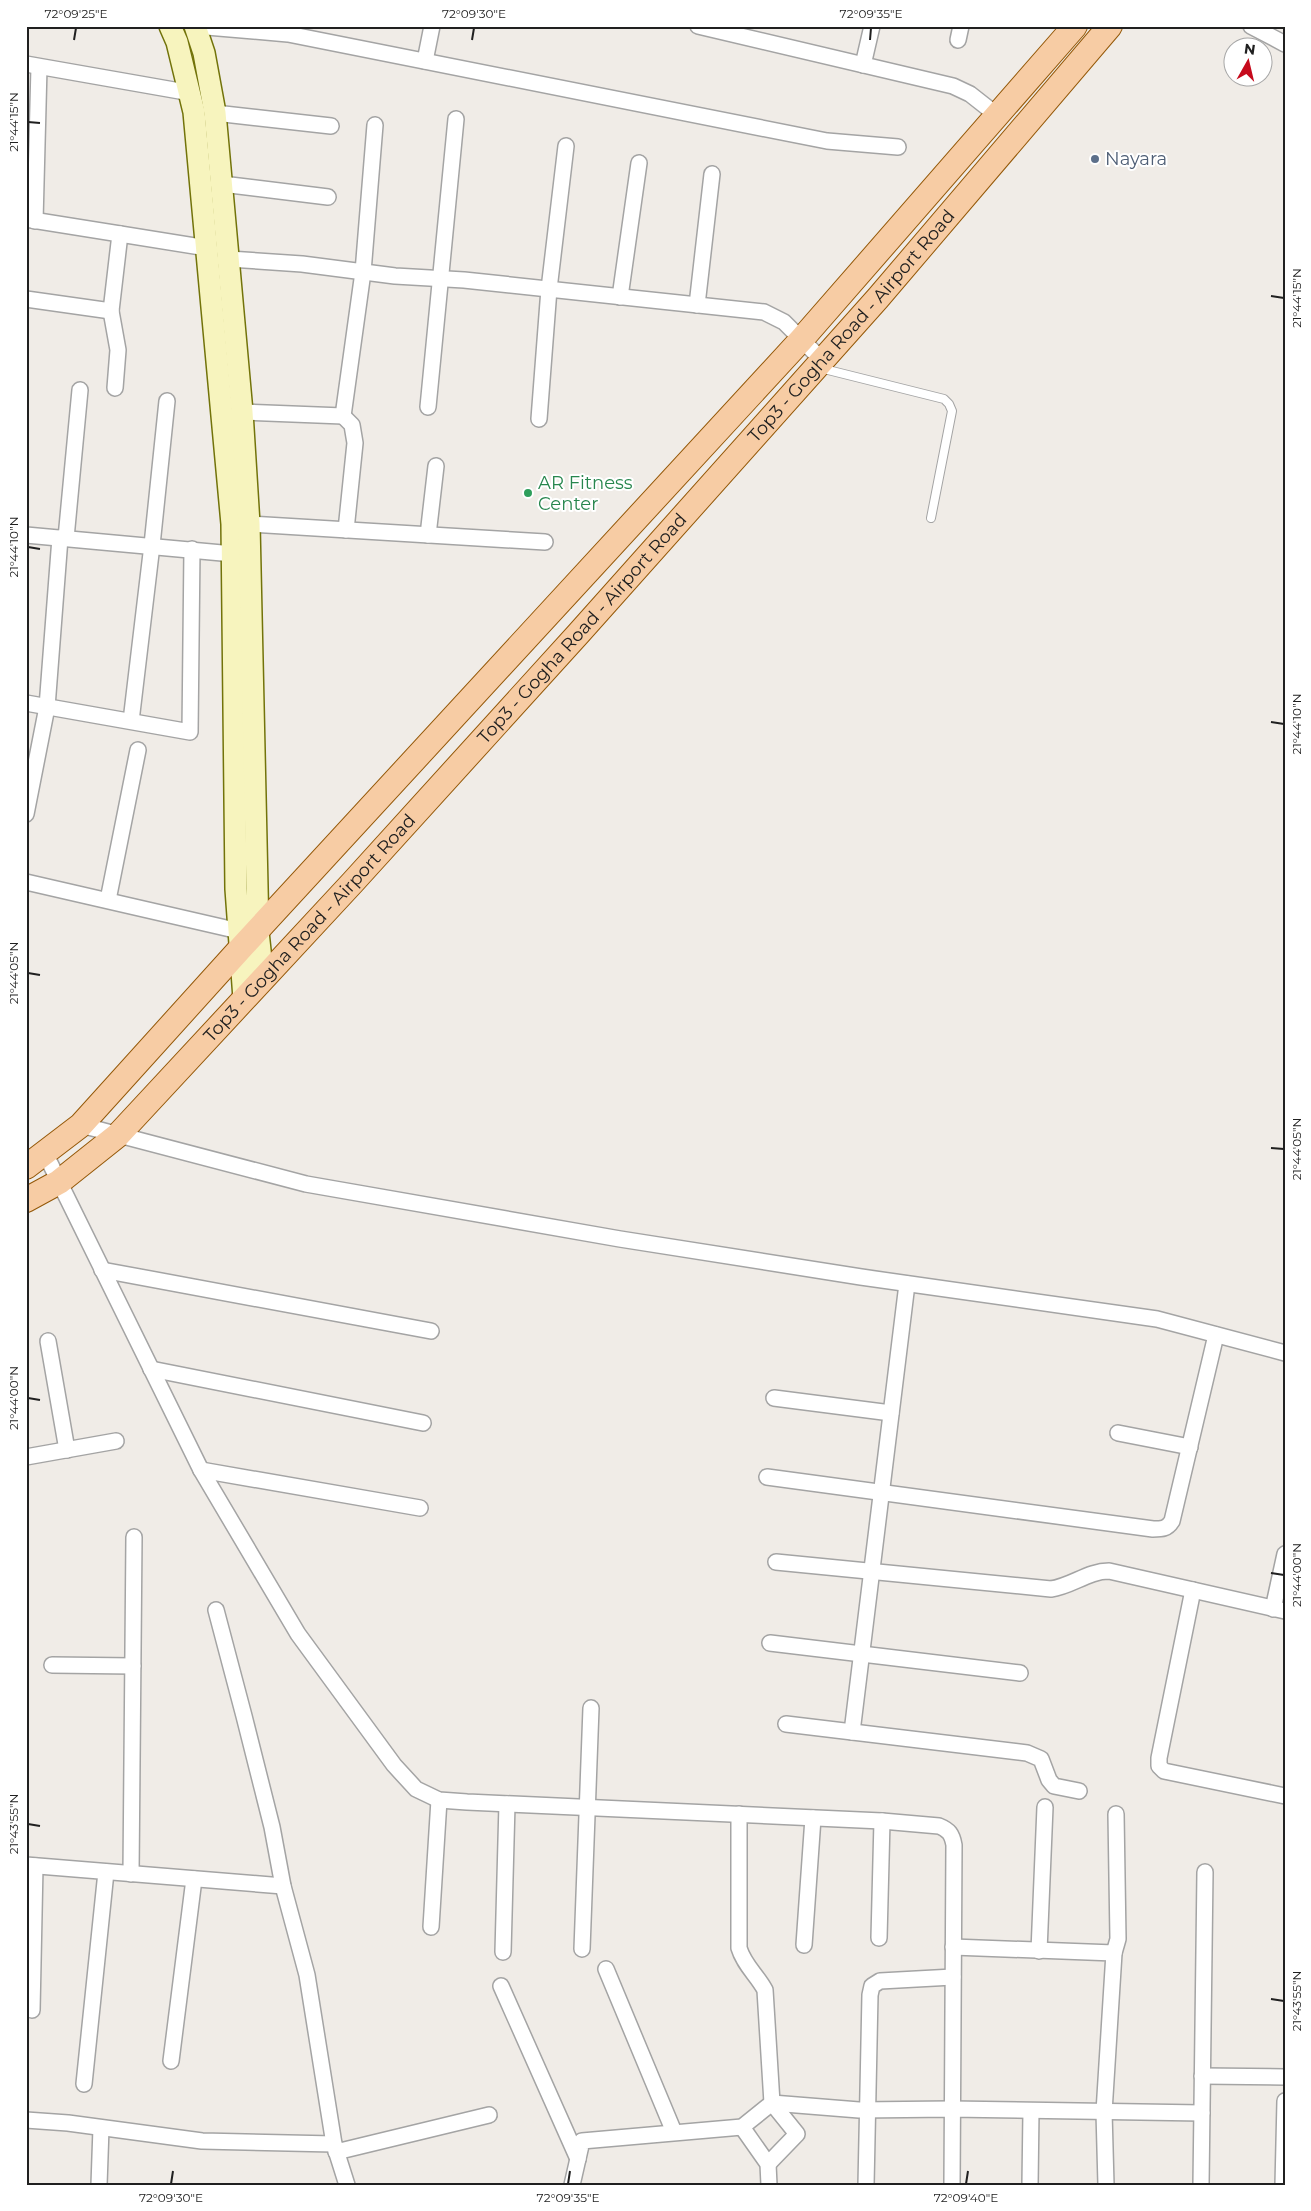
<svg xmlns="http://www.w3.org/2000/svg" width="1311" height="2211" viewBox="0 0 1311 2211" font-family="Montserrat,sans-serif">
<rect width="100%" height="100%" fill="#f0ece7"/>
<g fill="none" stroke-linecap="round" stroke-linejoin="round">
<defs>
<path id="lane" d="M820,368L944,399L949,404L952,411L931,518"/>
<g id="street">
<path d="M195,26L288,34L827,141L898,147"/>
<path d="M698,26L953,86L970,94L998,116"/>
<path d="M1251,26L1285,44"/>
<path d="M958,40L961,26"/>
<path d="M425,61L432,26"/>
<path d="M26,64L191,93"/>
<path d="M863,65L872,26"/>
<path d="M215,113L331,126"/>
<path d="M222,184L328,197"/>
<path d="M26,219L120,234"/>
<path d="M35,221L39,67"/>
<path d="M229,259L302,264L395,276L464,280L764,312L784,322L822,360"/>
<path d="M620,297L639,163"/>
<path d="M26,299L111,311L120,234L207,248"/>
<path d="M697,305L712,174"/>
<path d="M111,311L118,350L115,388"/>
<path d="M428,407L456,119"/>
<path d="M242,412L343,416L363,272L375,125"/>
<path d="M343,416L352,425L355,443L346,530"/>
<path d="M539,419L549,289L566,146"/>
<path d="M249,524L545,542"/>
<path d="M26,535L233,554"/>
<path d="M428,535L436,466"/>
<path d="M66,538L80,390"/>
<path d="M26,703L190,732L192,549"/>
<path d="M131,721L152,545L167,401"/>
<path d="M26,814L47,707L60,538"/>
<path d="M26,882L239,931"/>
<path d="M108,900L138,750"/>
<path d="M81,1125L306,1184L620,1239L861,1277L1157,1319L1285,1353"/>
<path d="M45,1153L201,1470L298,1634L394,1765L416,1789L439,1800L467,1802L882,1821L939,1826C949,1830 952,1834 954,1845L952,2185"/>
<path d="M102,1270L431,1331"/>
<path d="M48,1341L67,1450"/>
<path d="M151,1369L423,1423"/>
<path d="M774,1398L891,1413"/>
<path d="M1118,1433L1190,1447"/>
<path d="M26,1457L116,1441"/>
<path d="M201,1470L420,1508"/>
<path d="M767,1477L1153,1529C1162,1529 1167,1529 1172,1521L1216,1335"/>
<path d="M776,1562L1051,1589C1072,1586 1088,1571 1109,1571L1285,1611"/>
<path d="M1193,1590L1159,1758V1766L1164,1771L1285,1796"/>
<path d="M1273,1609L1285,1554"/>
<path d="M216,1610L244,1716L272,1827L283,1886L307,1975L334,2144"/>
<path d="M770,1643L1020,1673"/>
<path d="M52,1665L133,1666"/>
<path d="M786,1724L1027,1753L1041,1759L1049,1780L1054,1786L1079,1791"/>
<path d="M852,1732L907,1284"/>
<path d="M739,1814V1948C744,1965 757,1975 765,1990L772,2103L797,2134L768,2164"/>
<path d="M26,1865L283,1886"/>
<path d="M131,1874L134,1537"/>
<path d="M431,1927L439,1800"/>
<path d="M879,1938L882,1821"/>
<path d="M804,1945L813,1818"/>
<path d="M953,1947L1114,1953L1104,2112L1106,2185"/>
<path d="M582,1949L591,1708"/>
<path d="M1039,1951L1045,1807"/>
<path d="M503,1952L507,1804"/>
<path d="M1114,1953L1118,1939L1116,1814"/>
<path d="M606,1969L674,2132"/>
<path d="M501,1986L578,2159"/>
<path d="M32,2010L35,1866"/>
<path d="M171,2061L194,1879"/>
<path d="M1202,2076L1285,2077"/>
<path d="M84,2084L106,1872"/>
<path d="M26,2120L68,2123L202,2141L334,2144L347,2185"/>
<path d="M742,2127L768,2164L769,2185"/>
<path d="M336,2152L489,2115"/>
<path d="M99,2185L101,2128"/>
<path d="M572,2185L582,2141L742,2127L772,2103L859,2110L951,2109L1202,2113"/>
<path d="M866,2185L870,1995L872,1986L880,1981L953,1977"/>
<path d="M1030,2185L1031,2111"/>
<path d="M1201,2185L1205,1872"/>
<path d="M1283,2185L1285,2101"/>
</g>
<g id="secondary">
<path d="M170,26L177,42L194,112L232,524L236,889L244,999"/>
<path d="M195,26L204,53L215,113L242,412L249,524L258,932L263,978"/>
</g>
<g id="primary">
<path d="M26,1167L81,1125L240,949L801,340L1075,26"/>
<path id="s1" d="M26,1200L59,1182L118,1135L353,882L579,633L878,298L1110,26"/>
</g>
</defs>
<use href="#lane" stroke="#a4a4a4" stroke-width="10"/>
<use href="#street" stroke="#a4a4a4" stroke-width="18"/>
<use href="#secondary" stroke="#72730a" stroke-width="24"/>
<use href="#primary" stroke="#945808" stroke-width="26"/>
<use href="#lane" stroke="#fff" stroke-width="8"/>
<use href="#street" stroke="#fff" stroke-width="15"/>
<use href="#secondary" stroke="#f7f4be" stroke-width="21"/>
<use href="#primary" stroke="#f7cca4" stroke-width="24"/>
</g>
<path fill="none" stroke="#202020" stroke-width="2" d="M74,40L76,28M472,40L474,28M870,40L871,28M28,122L40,123M1271,296L1284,298M28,547L40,549M1271,722L1284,724M28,973L40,975M1271,1148L1284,1149M28,1398L40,1400M1271,1573L1284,1575M28,1824L40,1826M1271,1999L1284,2001M171,2184L173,2171M568,2184L570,2171M966,2184L968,2171"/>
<circle fill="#5c6f8a" stroke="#fff" stroke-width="2" cx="1095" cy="159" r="5"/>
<circle fill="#2e9e5b" stroke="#fff" stroke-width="2" cx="528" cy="493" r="5"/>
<g text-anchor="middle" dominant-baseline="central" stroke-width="4" stroke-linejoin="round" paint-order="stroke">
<g font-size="18" fill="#4e5e75" stroke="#fff" text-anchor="start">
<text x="1105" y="159">Nayara</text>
</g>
<g font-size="18" fill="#202020" stroke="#fff">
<text stroke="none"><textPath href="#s1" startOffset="1205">Top3 - Gogha Road - Airport Road</textPath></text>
<text stroke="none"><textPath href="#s1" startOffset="800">Top3 - Gogha Road - Airport Road</textPath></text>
<text stroke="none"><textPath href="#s1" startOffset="395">Top3 - Gogha Road - Airport Road</textPath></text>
</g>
<g font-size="18" fill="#27864d" stroke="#fff" text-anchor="start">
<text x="538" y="483">AR Fitness<tspan x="538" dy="21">Center</tspan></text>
</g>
</g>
<rect width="1311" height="2211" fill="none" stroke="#ffffff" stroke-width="55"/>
<g transform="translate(1248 62) rotate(8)"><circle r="24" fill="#ffffff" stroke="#a6a6a6"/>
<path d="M0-4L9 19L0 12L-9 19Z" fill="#c60a1c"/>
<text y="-8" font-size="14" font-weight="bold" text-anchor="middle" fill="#202020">N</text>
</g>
<rect x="28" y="28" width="1256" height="2156" fill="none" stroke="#202020" stroke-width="2"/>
<g font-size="12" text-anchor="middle" fill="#202020">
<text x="76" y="18">72°09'25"E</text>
<text x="474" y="18">72°09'30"E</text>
<text x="871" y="18">72°09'35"E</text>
<text transform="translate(14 122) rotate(-90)" y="4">21°44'15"N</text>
<text transform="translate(1297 298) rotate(-90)" y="4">21°44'15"N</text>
<text transform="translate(14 547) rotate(-90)" y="4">21°44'10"N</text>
<text transform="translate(1297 724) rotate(-90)" y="4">21°44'10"N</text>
<text transform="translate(14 973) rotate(-90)" y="4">21°44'05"N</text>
<text transform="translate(1297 1149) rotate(-90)" y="4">21°44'05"N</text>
<text transform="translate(14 1398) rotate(-90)" y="4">21°44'00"N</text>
<text transform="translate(1297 1575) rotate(-90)" y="4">21°44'00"N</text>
<text transform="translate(14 1824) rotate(-90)" y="4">21°43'55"N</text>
<text transform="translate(1297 2001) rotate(-90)" y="4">21°43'55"N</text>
<text x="171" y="2202">72°09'30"E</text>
<text x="568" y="2202">72°09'35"E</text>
<text x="966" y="2202">72°09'40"E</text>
</g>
</svg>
